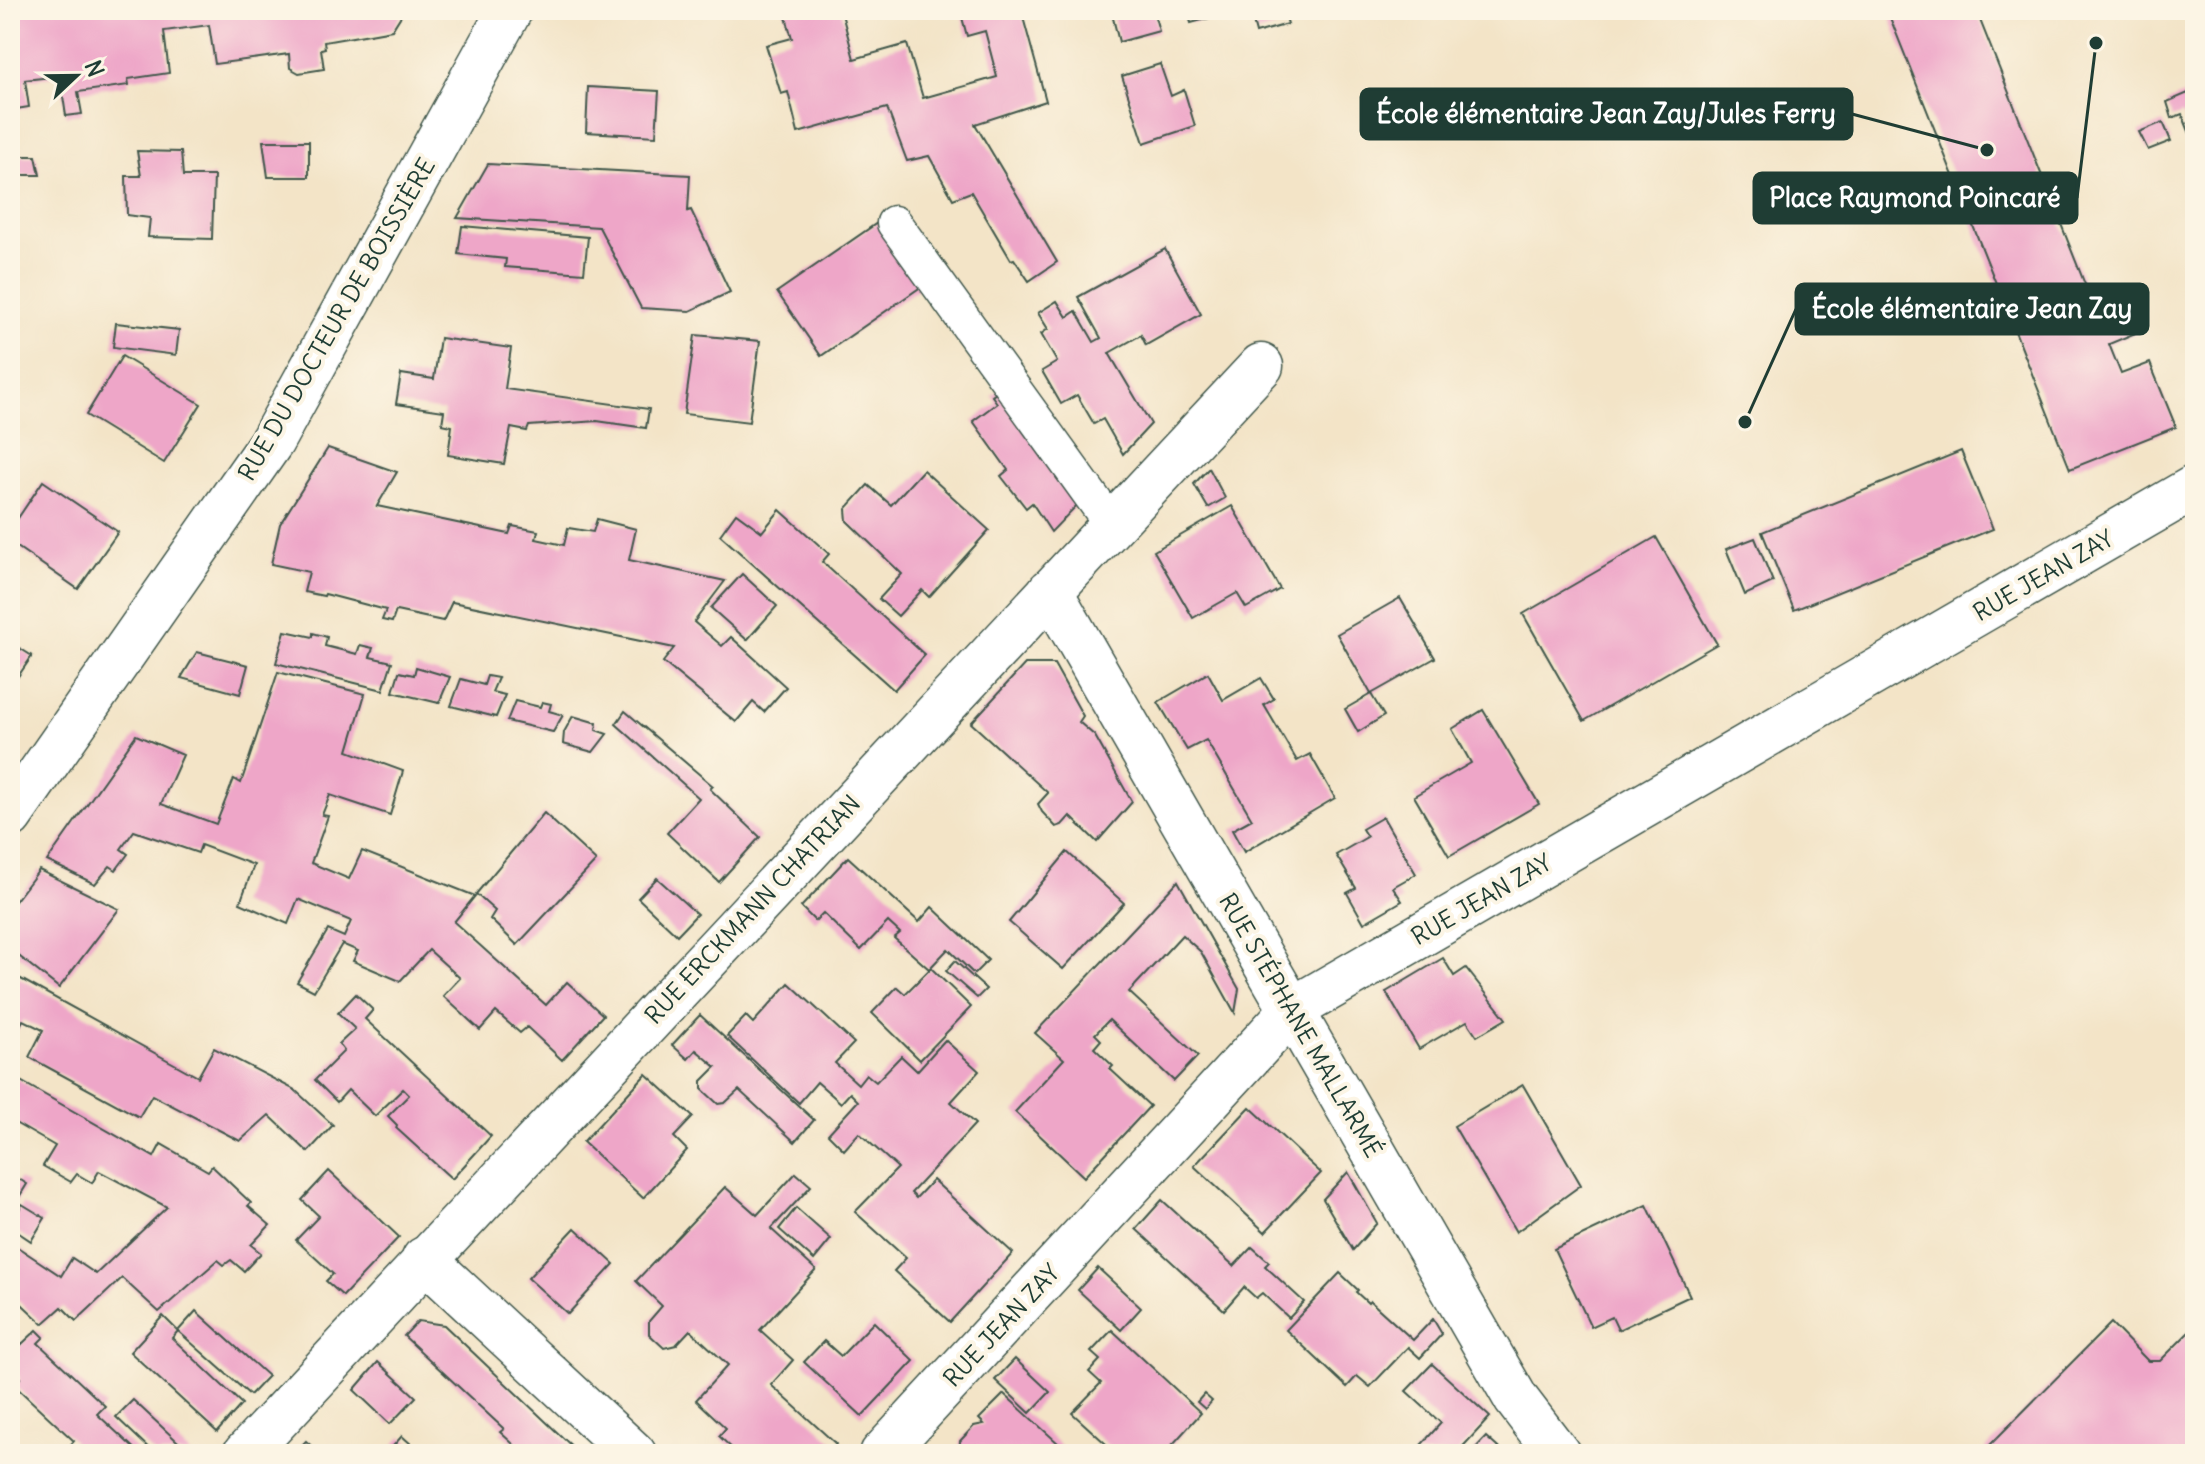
<svg xmlns="http://www.w3.org/2000/svg" width="2205" height="1464" viewBox="0 0 2205 1464" font-family="Delius,sans-serif">
<rect width="100%" height="100%" fill="#fcf5e5"/>
<filter id="ink" filterUnits="userSpaceOnUse"><feTurbulence type="fractalNoise" baseFrequency=".0125" numOctaves="2"/><feDisplacementMap in="SourceGraphic" scale="16" xChannelSelector="R" yChannelSelector="G"/><feConvolveMatrix kernelMatrix="1 2 1 2 8 2 1 2 1" color-interpolation-filters="sRGB"/></filter>
<filter id="wash" filterUnits="userSpaceOnUse"><feTurbulence type="fractalNoise" baseFrequency=".006" numOctaves="4" result="noise"/><feDisplacementMap in="SourceGraphic" scale="32" xChannelSelector="R" yChannelSelector="G"/><feGaussianBlur stdDeviation="1.8" result="paint"/><feColorMatrix in="noise" values="0 0 0 0 0 0 0 0 0 0 0 0 0 0 0 0 0 1.4 0 .05"/><feComposite in="paint" operator="in"/></filter>
<g filter="url(#wash)">
<rect width="100%" height="100%" fill="#f3e4c7"/>
<g id="blocks">
<g fill="#eea6c8">
<path d="M27,10H401L402,14L392,30L324,42L325,48L321,49L324,69L299,73L290,68L289,54L215,64L209,25L164,31L169,73L128,79L129,85L78,92L82,114L66,116L60,76L25,80L29,107L10,110V13Z"/>
<path d="M784,10H841L854,59L907,44L923,98L997,77L985,31L967,36L960,10H1021L1046,101L975,124L1057,262L1029,281L1014,259L1011,260L971,192L953,199L929,156L907,161L887,108L798,133L788,92L781,94L766,45L792,38Z"/>
<path d="M1111,10H1153L1159,31L1119,42Z"/>
<path d="M1187,10H1236V11L1191,23Z"/>
<path d="M1250,10H1284L1288,24L1256,33Z"/>
<path d="M1887,10H1976L2092,302L2122,290L2138,332L2109,344L2121,374L2150,363L2176,427L2070,469Z"/>
<path d="M1160,64L1171,96L1184,90L1195,126L1144,143L1122,76Z"/>
<path d="M588,87L659,91L656,136L586,132Z"/>
<path d="M2188,93L2195,110V146L2182,114L2172,118L2167,102Z"/>
<path d="M2163,122L2171,141L2148,150L2139,132Z"/>
<path d="M263,141H309V177H268Z"/>
<path d="M137,151L181,152L183,176H214L212,239L148,237L150,218L127,215L126,176H141Z"/>
<path d="M10,156H36L40,175H10Z"/>
<path d="M488,164L690,175L688,211L691,210L730,292L690,311L641,308L599,227L457,218Z"/>
<path d="M880,221L925,284L821,356L777,292Z"/>
<path d="M462,226L588,237L584,273L505,267L506,259L458,254Z"/>
<path d="M1165,249L1201,314L1146,345L1141,335L1109,353L1151,424L1123,454L1103,419L1094,424L1077,395L1061,404L1042,371L1057,362L1041,334L1048,329L1038,313L1057,301L1067,317L1076,311L1094,342L1101,338L1078,297Z"/>
<path d="M116,323L179,330L176,355L113,347Z"/>
<path d="M695,335L760,341L749,422L684,414Z"/>
<path d="M440,338L511,348L505,389L649,409L646,428L597,421L529,426L527,431L511,428L504,464L448,455L452,426L442,424L444,411L396,404L401,374L434,379Z"/>
<path d="M122,356L201,404L164,463L86,415Z"/>
<path d="M1000,390L1080,502L1051,532L1032,503L1026,508L1001,476L1008,470L973,421L997,403L992,396Z"/>
<path d="M328,448L397,472L377,506L509,534L512,526L538,531L536,539L564,545L568,528L593,532L597,519L636,529L629,560L725,581L694,622L722,646L731,637L786,687L764,712L753,702L736,722L663,662L674,648L452,602L443,621L396,611L392,622L382,620L386,610L325,594L324,596L304,592L309,572L271,564L280,524Z"/>
<path d="M1961,451L1993,529L1794,610L1762,532Z"/>
<path d="M1209,468L1225,498L1208,508L1194,484Z"/>
<path d="M923,470L989,530L929,597L922,590L898,616L879,599L902,574L847,521L846,509L868,485L891,505Z"/>
<path d="M43,481L118,532L78,589L10,542V530Z"/>
<path d="M1232,506L1280,589L1246,608L1237,593L1193,618L1154,551Z"/>
<path d="M780,510L829,554L822,562L925,655L894,690L720,535L736,513L762,532Z"/>
<path d="M1656,537L1717,644L1584,721L1523,614Z"/>
<path d="M1755,538L1773,582L1745,595L1726,549Z"/>
<path d="M742,574L777,606L747,640L711,608Z"/>
<path d="M1400,598L1435,658L1371,694L1337,634Z"/>
<path d="M285,631L313,637V633L327,637L325,646L357,654L360,645L373,648L370,657L392,662L383,690L276,663Z"/>
<path d="M10,642L32,656L10,688Z"/>
<path d="M197,652L248,665L240,694L181,678Z"/>
<path d="M1025,664H1054L1083,716L1079,722L1095,736L1132,802L1097,842L1070,816L1062,825L1056,827L1042,812L1038,804L1048,793L971,723Z"/>
<path d="M416,667L450,677L439,703L393,692L399,672L414,675Z"/>
<path d="M278,672L365,694L348,751L403,771L390,815L330,795L322,815L328,816L311,863L349,879L362,851L475,896L454,922L546,1005L567,982L603,1015L562,1060L527,1027L520,1033L496,1012L480,1030L443,996L460,978L429,950L400,981L353,961L358,951L342,944L314,991L297,982L328,930L344,937L351,921L298,899L288,924L240,903L254,865L201,845L198,853L134,831L121,849L128,854L116,870L110,866L95,884L47,861L136,735L183,755L161,804L216,824L234,779L241,783Z"/>
<path d="M1208,673L1223,700L1261,678L1274,699L1264,705L1297,761L1310,754L1335,798L1244,852L1232,830L1252,819L1206,740L1187,750L1158,702Z"/>
<path d="M487,676L498,678L492,692L505,695L496,717L451,706L461,679L484,685Z"/>
<path d="M1371,694L1384,716L1358,732L1345,709Z"/>
<path d="M515,701L540,707L542,702L551,704L549,711L563,715L553,732L507,721Z"/>
<path d="M1483,710L1539,804L1449,856L1414,796L1471,763L1452,729Z"/>
<path d="M625,711L713,786L710,789L760,837L719,882L667,833L699,798L616,724Z"/>
<path d="M573,716L597,723L596,730L607,734L593,752L563,744L564,732Z"/>
<path d="M544,813L596,861L517,945L490,919L495,911L476,894Z"/>
<path d="M1383,817L1416,874L1393,887L1402,901L1364,923L1347,893L1356,888L1336,855L1367,837L1362,829Z"/>
<path d="M1067,852L1124,903L1063,969L1009,922Z"/>
<path d="M848,857L919,922L932,907L988,960L974,974L948,949L929,969L894,938L900,933L888,922L861,950L823,913L815,921L801,907Z"/>
<path d="M39,870L119,909L59,988L10,949V908Z"/>
<path d="M657,878L697,914L677,935L638,898Z"/>
<path d="M1178,881L1239,989L1235,1013L1201,952L1182,935L1129,992L1198,1056L1174,1081L1109,1020L1095,1034L1101,1040L1094,1048L1113,1066L1110,1069L1150,1106L1084,1177L1015,1112L1064,1059L1035,1033Z"/>
<path d="M1443,958L1454,976L1466,968L1506,1019L1477,1036L1467,1021L1419,1049L1386,992Z"/>
<path d="M955,961L986,989L977,998L946,971Z"/>
<path d="M931,968L971,1007L920,1060L872,1013L897,987L905,994Z"/>
<path d="M10,973L198,1077L214,1048L295,1090L333,1125L308,1152L269,1115L240,1141L152,1095L139,1117L29,1057L43,1030L23,1020L10,1046Z"/>
<path d="M789,983L854,1043L835,1063L858,1084L866,1074L876,1082L901,1056L917,1071L945,1040L979,1071L951,1102L975,1124L911,1193L916,1198L933,1180L1013,1253L950,1322L894,1271L906,1258L855,1212L898,1168L859,1133L844,1150L828,1134L858,1101L850,1093L841,1103L817,1082L799,1103L727,1036L746,1016L753,1023Z"/>
<path d="M356,994L373,1010L365,1019L491,1136L452,1179L396,1128L397,1125L388,1116L409,1095L403,1089L375,1116L348,1090L337,1102L315,1080L344,1051L339,1044L355,1029L338,1013Z"/>
<path d="M700,1015L814,1120L795,1142L739,1090L725,1103L718,1104L702,1089V1081L716,1067L696,1050L688,1059L672,1045Z"/>
<path d="M646,1074L693,1117L674,1137L687,1150L643,1198L583,1142Z"/>
<path d="M10,1075L154,1157L161,1144L208,1171L212,1166L251,1203L248,1206L270,1225L251,1245L261,1253L244,1271L231,1260L224,1265L218,1260L159,1312L122,1278L76,1321L62,1307L43,1324L10,1293V1242L61,1276L72,1258L96,1274L167,1207L99,1171L92,1183L77,1174L71,1182L43,1166L55,1146L10,1120Z"/>
<path d="M1523,1085L1581,1185L1516,1232L1454,1126Z"/>
<path d="M1250,1107L1321,1173L1265,1232L1194,1166Z"/>
<path d="M329,1171L399,1237L343,1296L326,1281L333,1274L296,1240L319,1216L302,1200Z"/>
<path d="M1348,1172L1377,1223L1353,1250L1323,1199Z"/>
<path d="M796,1173L811,1186L771,1229L816,1270L760,1330L793,1360L771,1385L836,1444L827,1454H738L719,1436L726,1428L696,1400L728,1365L690,1330L676,1345L664,1348L649,1334V1321L662,1306L636,1281L725,1187L757,1215Z"/>
<path d="M19,1179L27,1184L10,1212V1188L13,1189Z"/>
<path d="M1162,1200L1234,1266L1252,1247L1269,1262L1265,1266L1304,1302L1289,1318L1262,1293L1256,1298L1244,1287L1224,1310L1136,1229Z"/>
<path d="M22,1204L45,1218L31,1241L10,1227Z"/>
<path d="M1647,1205L1690,1296L1618,1330L1612,1317L1591,1327L1554,1249Z"/>
<path d="M796,1208L831,1239L814,1260L779,1229Z"/>
<path d="M575,1228L614,1264L568,1314L528,1278Z"/>
<path d="M1098,1268L1141,1308L1121,1330L1078,1290Z"/>
<path d="M1340,1273L1358,1290L1356,1292L1368,1303L1370,1301L1413,1340L1433,1319L1442,1334L1420,1358L1408,1347L1370,1387L1357,1376L1347,1387L1286,1330Z"/>
<path d="M196,1311L268,1376L250,1395L178,1331Z"/>
<path d="M163,1316L178,1331L172,1338L242,1404L217,1432L130,1352Z"/>
<path d="M418,1321L444,1325L580,1454H524L500,1432L504,1429L404,1336Z"/>
<path d="M874,1322L914,1361L862,1416L804,1362L824,1341L841,1356Z"/>
<path d="M2111,1323L2148,1361H2160L2191,1330L2195,1334V1454H1981Z"/>
<path d="M37,1330L44,1337L38,1343L105,1406L97,1414L140,1454H62L74,1441L14,1385L20,1378L10,1369V1355Z"/>
<path d="M1112,1330L1201,1413L1164,1454H1117L1072,1413L1101,1383L1089,1372L1100,1360L1091,1352Z"/>
<path d="M1015,1359L1050,1392L1030,1413L995,1380Z"/>
<path d="M378,1362L416,1397L390,1424L354,1390Z"/>
<path d="M1432,1364L1490,1417L1456,1454H1413L1441,1423L1406,1391Z"/>
<path d="M1004,1394L1070,1454H959L960,1441L974,1426L984,1424L979,1419Z"/>
<path d="M1204,1394L1212,1401L1205,1409L1197,1402Z"/>
<path d="M133,1400L191,1454H155L116,1417Z"/>
<path d="M402,1436L422,1454H386Z"/>
<path d="M1486,1437L1505,1454H1470Z"/>
<path d="M306,1441L320,1454H293Z"/>
</g>
</g>
</g>
<g filter="url(#ink)">
<use href="#blocks" fill-opacity="0" stroke="#3f564a" stroke-width="2"/>
<g fill="none" stroke-linecap="round" stroke-linejoin="round">
<defs>
<path id="lane" d="M894,223L1112,525"/>
<g id="street">
<path d="M1050,591L1516,1399L1558,1454"/>
<path d="M10,816L272,441L510,10"/>
<path d="M424,1259L634,1454"/>
<path d="M245,1454L1261,366"/>
<path d="M882,1454L1293,1009L2195,487"/>
</g>
</defs>
<use href="#lane" stroke="#3f564a" stroke-width="37"/>
<use href="#street" stroke="#3f564a" stroke-width="47"/>
<use href="#lane" stroke="#fff" stroke-width="34"/>
<use href="#street" stroke="#fff" stroke-width="44"/>
</g>
</g>
<g text-anchor="middle" dominant-baseline="central" stroke-width="8" stroke-linejoin="round" paint-order="stroke">
<g font-size="24" fill="#1f3d34" stroke="#fcf5e5">
<text transform="translate(336 319) rotate(-60)">RUE DU DOCTEUR DE BOISSIÈRE</text>
<text transform="translate(2043 575) rotate(-30)">RUE JEAN ZAY</text>
<text transform="translate(1481 899) rotate(-30)">RUE JEAN ZAY</text>
<text transform="translate(752 909) rotate(-47)">RUE ERCKMANN CHATRIAN</text>
<text transform="translate(1301 1025) rotate(60)">RUE STÉPHANE MALLARMÉ</text>
<text transform="translate(1001 1325) rotate(-47)">RUE JEAN ZAY</text>
</g>
</g>
<path fill="none" stroke="#1f3d34" stroke-width="3" d="M1987 150L1852 114M2096 43L2077 198M1745 422L1796 309"/>
<g fill="#1f3d34" stroke="#fcf5e5" stroke-width="3">
<circle cx="1987" cy="150" r="8"/>
<circle cx="2096" cy="43" r="8"/>
<circle cx="1745" cy="422" r="8"/>
</g>
<g fill="#1f3d34" stroke="#1f3d34" stroke-width="3">
<rect x="1361" y="89" width="491" height="50" rx="8"/>
<rect x="1754" y="173" width="323" height="50" rx="8"/>
<rect x="1796" y="284" width="352" height="50" rx="8"/>
</g>
<g font-size="26" text-anchor="middle" font-weight="bold" fill="#fff">
<text x="1606" y="123">École élémentaire Jean Zay/Jules Ferry</text>
<text x="1915" y="207">Place Raymond Poincaré</text>
<text x="1972" y="318">École élémentaire Jean Zay</text>
</g>
<rect width="2205" height="1464" fill="none" stroke="#fcf5e5" stroke-width="40"/>
<g transform="translate(76 76) rotate(68)" stroke="#fcf5e5" stroke-width="6" paint-order="stroke">
<path d="M0-6L14 30L0 20L-14 30Z" fill="#1f3d34"/>
<text y="-12" font-size="22" font-weight="bold" text-anchor="middle" fill="#1f3d34">N</text>
</g>
</svg>
